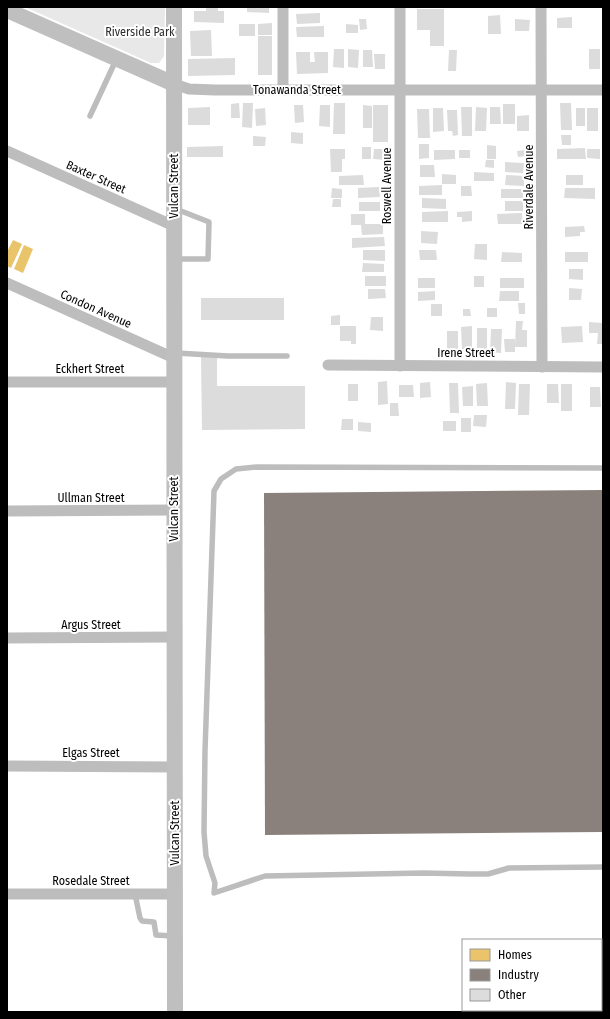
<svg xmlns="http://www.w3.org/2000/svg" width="610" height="1019" viewBox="0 0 610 1019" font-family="'Fira Sans Condensed',sans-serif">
<rect width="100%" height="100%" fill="#fff"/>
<path fill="#e8e8e8" d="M25,7H165L164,56L159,63H151Z"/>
<g fill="#e9c46a">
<path d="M13,240L22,244L11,268L7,266V252Z"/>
<path d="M24,245L33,249L23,273L14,269Z"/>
</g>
<path fill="#8a817c" d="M603,490V832L265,835L264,493Z"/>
<g fill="#dcdcdc">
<path d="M206,7H218V11H224V23L194,22V11H206Z"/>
<path d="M247,7H269V13L247,12Z"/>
<path d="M417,9H444V46H430V30H417Z"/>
<path d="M320,13V23L297,24L296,14Z"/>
<path d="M500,15L501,34H488V16Z"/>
<path d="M572,17V28H557V18Z"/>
<path d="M359,19H366L367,29L360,30Z"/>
<path d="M515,19L530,20L529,31H515Z"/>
<path d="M272,23V35H258V24Z"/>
<rect x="239" y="24" width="16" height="12"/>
<path d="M346,24L358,25V33H346Z"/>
<path d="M324,26V37H297L296,27Z"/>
<path d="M211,30L212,56H191L190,31Z"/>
<rect x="258" y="36" width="14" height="39"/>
<path d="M334,49H344V68L333,67Z"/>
<path d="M348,49L359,50L358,68L348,67Z"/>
<rect x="589" y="49" width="11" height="20"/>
<path d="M363,50H372L373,67H363Z"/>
<path d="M449,50H457L456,71H448Z"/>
<path d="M296,52H310V62H315L314,52H328V73L297,74Z"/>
<path d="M374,54H385V69H375Z"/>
<path d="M235,58V75L188,76V59Z"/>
<path d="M239,103L240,118H231V104Z"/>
<path d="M243,103H253L252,128L242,127Z"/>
<path d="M334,103H345V134H333Z"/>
<path d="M560,103H571L572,130H561Z"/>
<rect x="503" y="104" width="12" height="20"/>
<path d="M294,105H303L304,122L295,123Z"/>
<path d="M320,105H330V127L319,126Z"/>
<path d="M363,105L372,106V128H363Z"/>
<rect x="373" y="105" width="15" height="37"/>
<path d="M210,107V125H188V108Z"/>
<path d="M461,107H472V136H462Z"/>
<path d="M476,107L487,108L486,131H475Z"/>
<path d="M490,107H500L501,124H490Z"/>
<path d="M265,108L266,125L256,126L255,109Z"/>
<path d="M433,108H443L444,131L433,132Z"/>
<rect x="576" y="108" width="9" height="18"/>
<rect x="587" y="108" width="11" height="23"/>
<path d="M417,109H429L430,138H418Z"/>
<path d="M447,110H457L458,135L453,136L452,131H448Z"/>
<path d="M529,115V131H517V116Z"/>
<path d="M291,132L303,133V144L291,143Z"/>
<path d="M561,135H571V145H562Z"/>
<path d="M253,136L266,137L265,146H253Z"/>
<path d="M419,144H429V158L419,159Z"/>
<path d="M487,145L496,146V159H487Z"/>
<path d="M223,146V157H187V147Z"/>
<rect x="362" y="147" width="9" height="12"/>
<path d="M585,148L586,159H557V149Z"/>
<path d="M330,149H345V159H342V172H331Z"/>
<path d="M374,149H387L386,160L373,159Z"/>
<path d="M587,149H600V159L587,158Z"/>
<path d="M434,150H455V159L434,160Z"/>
<rect x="459" y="150" width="11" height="8"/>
<path d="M525,150L526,156L518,157L517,151Z"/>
<path d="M486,160H494V168L485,167Z"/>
<path d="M505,162L524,163L523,173L505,172Z"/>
<path d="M420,165H434L435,177H420Z"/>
<path d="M474,172L494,173V181H474Z"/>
<path d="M442,174L456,175V184H442Z"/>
<path d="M363,175L364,185H339V176Z"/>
<path d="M506,175L524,176V186L505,185Z"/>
<rect x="566" y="175" width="17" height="10"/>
<path d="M442,185V195H419V186Z"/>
<path d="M461,186H471L472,196H461Z"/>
<path d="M379,187L380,197L358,198V188Z"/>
<path d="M332,188L342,189V198H331Z"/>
<path d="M565,188H595V199L564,198Z"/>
<rect x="501" y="189" width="22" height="9"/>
<path d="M422,198L446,199V209L422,208Z"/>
<path d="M333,199H341V207H332Z"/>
<rect x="505" y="201" width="18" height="10"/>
<rect x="359" y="202" width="21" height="9"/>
<path d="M448,211V222H422V212Z"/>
<path d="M472,211V221L462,222V217H457V212Z"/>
<path d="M522,213L523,224H498L497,214Z"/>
<path d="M351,214H365V224H383V234L362,235L361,225H351Z"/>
<path d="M584,226L585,232H580V236L565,237V227Z"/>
<path d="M421,231L438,232L437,244L421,243Z"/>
<path d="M384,237L385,246L352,248V238Z"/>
<path d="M475,244H487V260L474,259Z"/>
<path d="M363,250H385V261L363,260Z"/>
<path d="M419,250H436L437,260H420Z"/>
<path d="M502,252L522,253V262H501Z"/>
<rect x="565" y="252" width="23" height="10"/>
<path d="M363,263L384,264V272H362Z"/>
<path d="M569,269H583V280L569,279Z"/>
<rect x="365" y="276" width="21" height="10"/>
<rect x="474" y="276" width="10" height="11"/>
<rect x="418" y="278" width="17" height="10"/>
<rect x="500" y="278" width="24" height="10"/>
<path d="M569,288L582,289L581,300H569Z"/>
<path d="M368,289H385L386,298L368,299Z"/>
<path d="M435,291V300L418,301V292Z"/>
<path d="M500,291H519V301H499Z"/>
<rect x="201" y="298" width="83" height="22"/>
<path d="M518,303H525V314H519Z"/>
<rect x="431" y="304" width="11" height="12"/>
<rect x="487" y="308" width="10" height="9"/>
<path d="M463,309H470L471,316H463Z"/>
<path d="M340,315V325H331V316Z"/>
<path d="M371,317H383V331L370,330Z"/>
<path d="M516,321H523L522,330H527V347H515Z"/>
<path d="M589,322L603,323V344H597L598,333H589Z"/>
<path d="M340,326H356V344H351V341H340Z"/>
<path d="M472,326V349H462L461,327Z"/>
<path d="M582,326L583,342L562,343L561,327Z"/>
<path d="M477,328H487V349L477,348Z"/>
<path d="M491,329H502L501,353L490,352Z"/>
<rect x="447" y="331" width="11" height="22"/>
<path d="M504,339H515V352H505Z"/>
<path d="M201,357H217V386H305V429L202,430Z"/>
<path d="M387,381L388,404L378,405V382Z"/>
<path d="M430,382L431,397L420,398V383Z"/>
<path d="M506,382L516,383L515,409H505Z"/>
<path d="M449,383H458L459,413H450Z"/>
<path d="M487,383L488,406H477L476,384Z"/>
<rect x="348" y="384" width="10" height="17"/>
<path d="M519,384H530L529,415H518Z"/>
<path d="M547,384H558L559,403H547Z"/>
<rect x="561" y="384" width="11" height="27"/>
<path d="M399,385H413L414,397H399Z"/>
<path d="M473,386V406H463L462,387Z"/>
<path d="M590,387H600L601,407H590Z"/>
<path d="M390,403H398L399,416H390Z"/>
<path d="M474,415H487L486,427L473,426Z"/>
<rect x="461" y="418" width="10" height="14"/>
<path d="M342,419H353V430H341Z"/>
<rect x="443" y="421" width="13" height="10"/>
<path d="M358,422L371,423V432L358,431Z"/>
</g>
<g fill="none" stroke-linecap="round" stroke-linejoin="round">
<g stroke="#bdbdbd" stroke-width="5.5">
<path d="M90,116L116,60"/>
<path d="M176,259H208L209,222L176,209"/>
<path d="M176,353L228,356H287"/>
<path d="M603,468L257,467L236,469L221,479L214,491L205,751L204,832L206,856L215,883L214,893L265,876L424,873L469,874H488L509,868L603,867"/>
<path d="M135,894L140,918L142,921L154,922L156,935L173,936"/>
</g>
<g stroke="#bdbdbd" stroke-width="11">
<path d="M283,7V90"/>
<path d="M400,7V366"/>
<path d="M541,7L542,367"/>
<path d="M174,84L189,89L215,90H603"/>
<path d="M7,151L174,226"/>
<path d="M7,283L174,358"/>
<path d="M328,365L603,367"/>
<path d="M7,382H174"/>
<path d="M7,511L174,510"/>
<path d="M7,638L174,637"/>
<path d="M7,766L174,767"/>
<path d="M7,894H175"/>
</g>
<g stroke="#bfbfbf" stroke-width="16">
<path d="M174,7L175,1012"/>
<path d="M7,10L174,84"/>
</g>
</g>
<g text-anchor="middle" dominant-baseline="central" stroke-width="4" stroke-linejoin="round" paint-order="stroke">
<g font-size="12" fill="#2d2d2d" stroke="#fff">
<text x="140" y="32">Riverside Park</text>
</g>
<g font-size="12" fill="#000" stroke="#fff">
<text x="297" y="90">Tonawanda Street</text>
<text transform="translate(96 177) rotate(24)">Baxter Street</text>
<text transform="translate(174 186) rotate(-90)">Vulcan Street</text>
<text transform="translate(387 186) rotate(-90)">Roswell Avenue</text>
<text transform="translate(529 187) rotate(-90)">Riverdale Avenue</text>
<text transform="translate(96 309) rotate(24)">Condon Avenue</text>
<text x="466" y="353">Irene Street</text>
<text x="90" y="369">Eckhert Street</text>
<text x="91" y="498">Ullman Street</text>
<text transform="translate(174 509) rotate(-90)">Vulcan Street</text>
<text x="91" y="625">Argus Street</text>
<text x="91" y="753">Elgas Street</text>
<text transform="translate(175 833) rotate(-90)">Vulcan Street</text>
<text x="91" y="881">Rosedale Street</text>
</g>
</g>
<rect width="610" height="1019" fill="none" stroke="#000000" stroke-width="16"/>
<rect x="462" y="939" width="140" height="72" fill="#ffffff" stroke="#999999"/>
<rect x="470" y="949" width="20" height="12" fill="#e9c46a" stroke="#999999"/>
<text x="498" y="959" font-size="12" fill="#000000">Homes</text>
<rect x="470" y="969" width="20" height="12" fill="#8a817c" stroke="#999999"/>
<text x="498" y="979" font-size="12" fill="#000000">Industry</text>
<rect x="470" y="989" width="20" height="12" fill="#dcdcdc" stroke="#999999"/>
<text x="498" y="999" font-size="12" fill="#000000">Other</text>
</svg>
